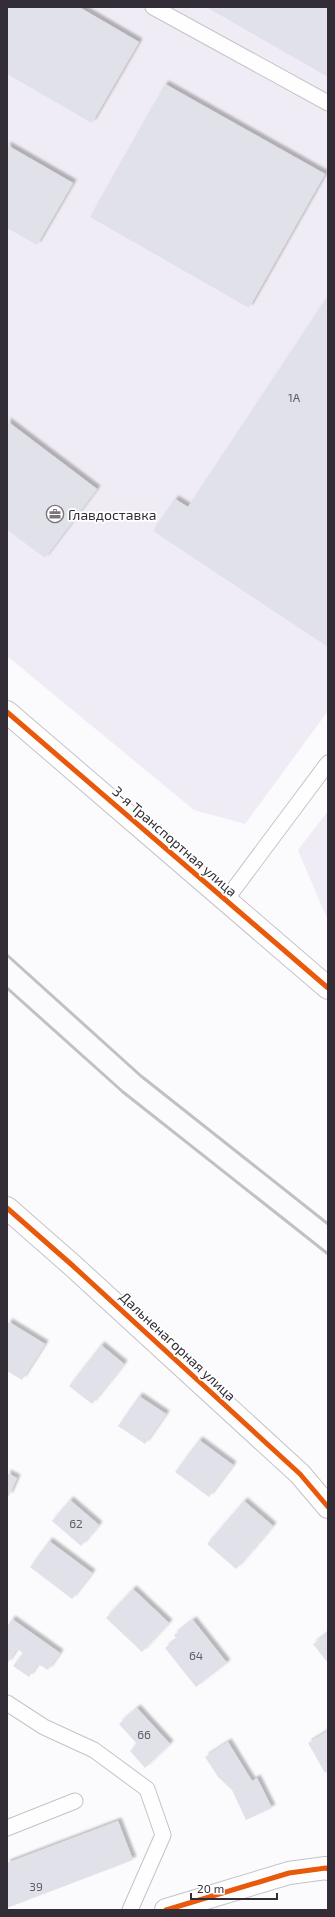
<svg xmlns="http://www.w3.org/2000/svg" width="335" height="1917" viewBox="0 0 335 1917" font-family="'Exo 2',sans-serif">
<defs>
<filter id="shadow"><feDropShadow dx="3.5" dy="-3.5" stdDeviation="1" flood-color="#0004"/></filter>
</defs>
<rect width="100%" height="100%" fill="#fbfafd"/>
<g fill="#f0ecf5">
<path d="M7,7H328V711L245,824L194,810L7,656Z"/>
<path d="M328,811V921L298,850Z"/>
</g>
<g fill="#e1e1e9" filter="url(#shadow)">
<path d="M7,7H79L139,42L92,123L7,74Z"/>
<path d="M206,7H328V77Z"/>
<path d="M165,84L325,174L249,308L90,217Z"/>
<path d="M7,145L73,183L37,245L7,228Z"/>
<path d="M328,296V647L153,531L175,499L188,507Z"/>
<path d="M7,421L97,489L45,558L7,530Z"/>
<path d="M9,1322L45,1344L22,1380L7,1371V1325Z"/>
<path d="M101,1345L124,1364L92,1404L69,1386Z"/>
<path d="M139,1396L166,1414L145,1444L118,1426Z"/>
<path d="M199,1440L233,1465L209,1497L175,1472Z"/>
<path d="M7,1473L17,1478L9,1496L7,1495Z"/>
<path d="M70,1500L99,1525L81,1546L52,1521Z"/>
<path d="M244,1501L273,1526L236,1569L207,1544Z"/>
<path d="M49,1541L92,1573L72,1599L30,1567Z"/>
<path d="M133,1589L169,1623L142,1652L106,1618Z"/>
<path d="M12,1619L60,1653L48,1670L38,1664L29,1677L13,1666L23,1653L17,1649L7,1664V1627Z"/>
<path d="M193,1620L227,1663L196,1687L165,1648L177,1639L174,1635Z"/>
<path d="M328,1633V1663L313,1644Z"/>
<path d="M137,1708L170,1744L145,1768L130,1751L137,1744L119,1724Z"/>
<path d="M328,1731V1771L325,1773L308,1743Z"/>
<path d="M228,1742L252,1781L257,1778L272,1808L246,1820L232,1790L218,1777L205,1757Z"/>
<path d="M118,1821L133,1860L7,1908V1863Z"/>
</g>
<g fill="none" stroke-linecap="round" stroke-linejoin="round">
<defs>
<g id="service">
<path d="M153,7L328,103"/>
<path d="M225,901L328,763"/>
<path d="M7,1703L44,1727L94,1750L147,1789L163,1835L130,1910"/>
<path d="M7,1828L75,1801"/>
</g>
<g id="minor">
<path d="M7,1208L72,1265L300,1474L328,1507"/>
<path d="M166,1910L289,1873L326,1868L328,1869"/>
</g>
<path id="tertiary" d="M7,712L328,988"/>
</defs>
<use href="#service" stroke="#c5c2c8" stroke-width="17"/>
<use href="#minor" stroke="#c5c2c8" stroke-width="24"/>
<use href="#tertiary" stroke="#c5c2c8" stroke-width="24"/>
<use href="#service" stroke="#fefeff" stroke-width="15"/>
<use href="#minor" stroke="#fefeff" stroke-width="22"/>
<use href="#tertiary" stroke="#fefeff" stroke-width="22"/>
<g stroke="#c1c0c2" stroke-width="3">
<path d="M7,955L141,1076L328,1224"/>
<path d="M7,988L123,1092L328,1254"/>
</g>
<defs>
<g id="cycleway">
<path d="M7,712L328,988"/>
<path d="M7,1208L72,1265L300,1474L328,1507"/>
<path d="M166,1910L289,1873L326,1868L328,1869"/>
</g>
</defs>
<use href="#cycleway" stroke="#fff" stroke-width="8"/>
<use href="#cycleway" stroke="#e8590c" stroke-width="5"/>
</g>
<defs>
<symbol id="office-ring" viewBox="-11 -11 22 22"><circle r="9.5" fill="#fff" stroke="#78757c" stroke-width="1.5"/><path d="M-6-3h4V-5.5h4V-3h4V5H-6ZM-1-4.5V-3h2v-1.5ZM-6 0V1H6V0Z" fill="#78757c"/></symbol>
</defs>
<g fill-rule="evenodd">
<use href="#office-ring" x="45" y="504" width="20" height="20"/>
</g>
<g text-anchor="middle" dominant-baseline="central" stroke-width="3.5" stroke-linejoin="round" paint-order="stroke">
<g font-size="12" fill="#605d66">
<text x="294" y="397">1А</text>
<text x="76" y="1523">62</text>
<text x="196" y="1655">64</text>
<text x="144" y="1734">66</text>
<text x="36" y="1886">39</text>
</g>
<g font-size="14" fill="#322d37" stroke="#fff" text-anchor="start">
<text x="68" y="514">Главдоставка</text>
</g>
<g font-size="14" fill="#322d37" stroke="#fff">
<text transform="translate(175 841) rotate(41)">3-я Транспортная улица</text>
<text transform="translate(178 1346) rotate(43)">Дальненагорная улица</text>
</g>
</g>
<rect width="335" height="1917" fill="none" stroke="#322d37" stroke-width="16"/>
<path d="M191 1893v6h86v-6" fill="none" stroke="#322d37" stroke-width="2"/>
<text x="197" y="1893" font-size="12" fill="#322d37" stroke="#ffffff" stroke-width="3" paint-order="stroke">20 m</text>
</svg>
